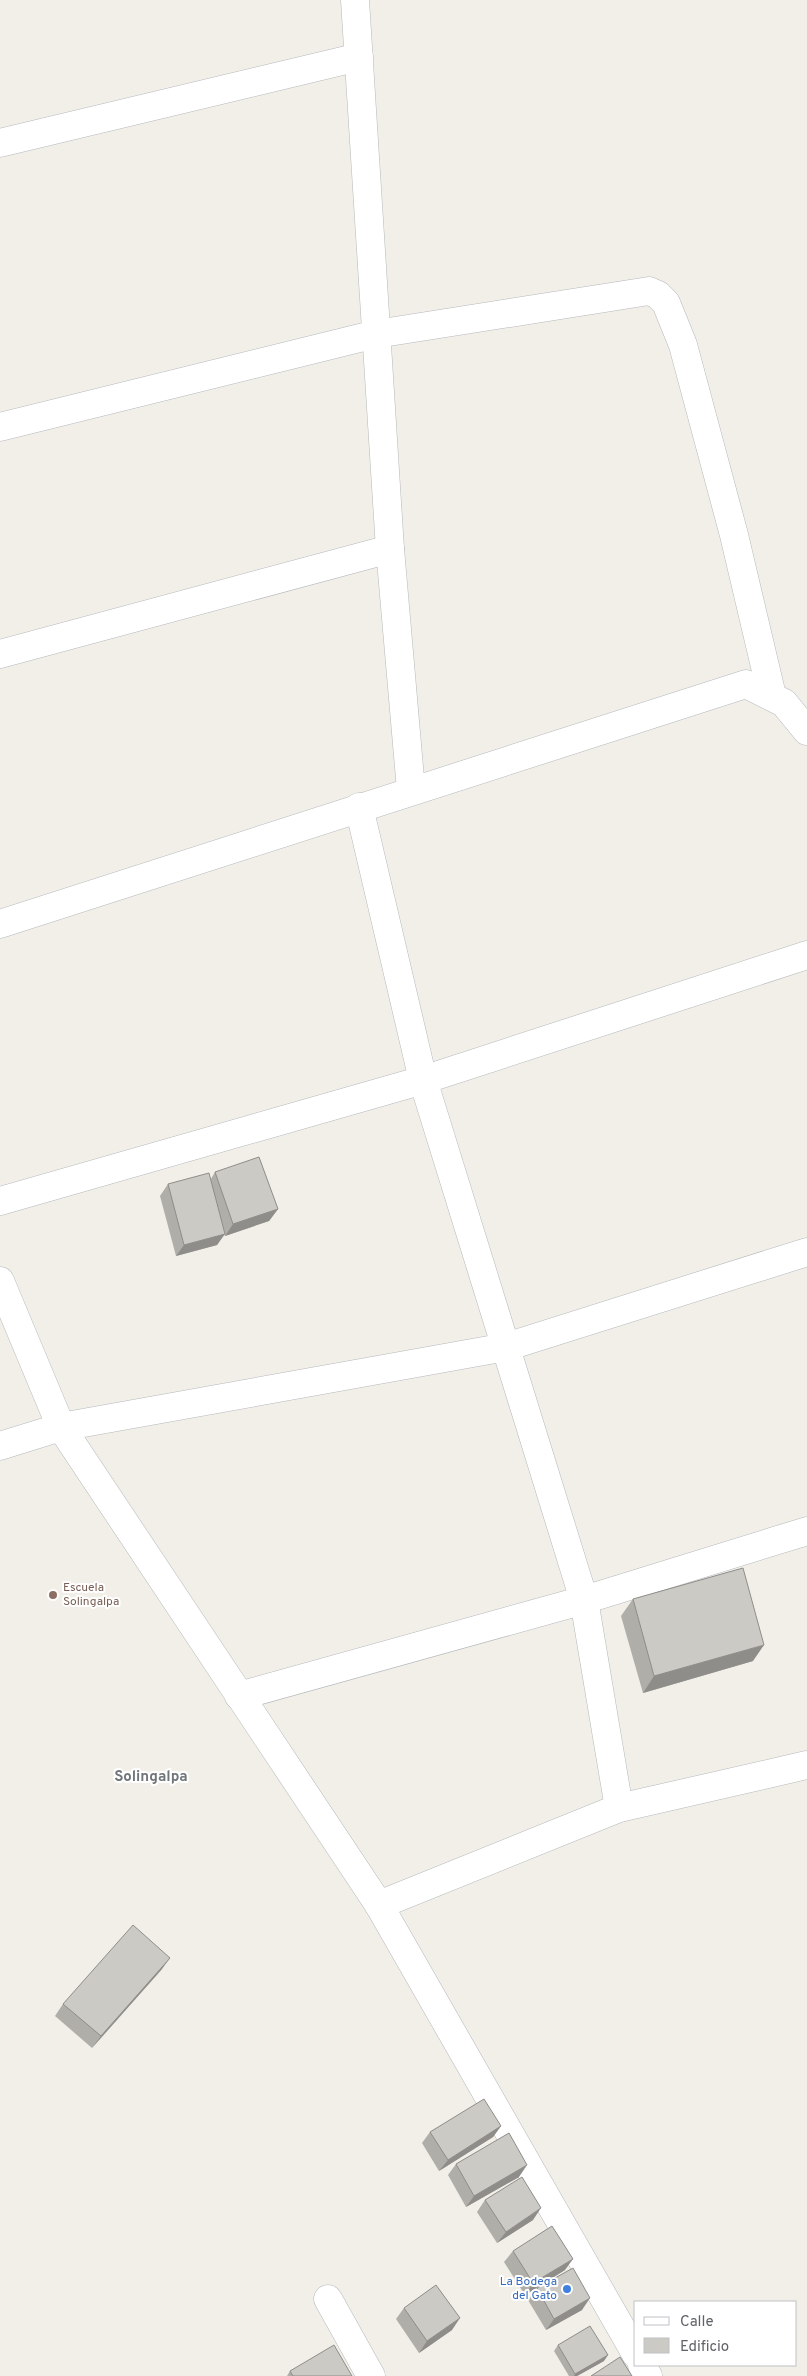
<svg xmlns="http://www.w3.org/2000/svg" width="807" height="2376" viewBox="0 0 807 2376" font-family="Overpass,sans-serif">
<rect width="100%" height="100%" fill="#f1efe8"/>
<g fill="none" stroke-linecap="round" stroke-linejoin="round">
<defs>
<g id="minor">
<path d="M355,0L390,549L411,790"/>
<path d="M0,143L359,57"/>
<path d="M0,427L376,334L649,291L658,295L666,303L683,345L734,535L772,696"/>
<path d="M0,654L390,549"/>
<path d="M359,807L423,1080L584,1600L619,1808"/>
<path d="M0,924L746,684L784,703L807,731"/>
<path d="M0,1201L423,1080L807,955"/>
<path d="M0,1281L61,1427L379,1905L636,2354"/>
<path d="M0,1446L61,1427L506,1347L807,1252"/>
<path d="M239,1696L584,1600L807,1531"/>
<path d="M379,1905L619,1808L807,1765"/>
<path d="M328,2299L371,2376"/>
<path d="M642,2365L648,2376"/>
</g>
</defs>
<use href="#minor" stroke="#b5b8bc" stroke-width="29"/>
<use href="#minor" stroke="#fff" stroke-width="28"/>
</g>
<g fill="#afaea9">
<path d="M215,1172L278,1209L269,1221L225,1236L224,1234L217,1245L176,1256L160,1196L168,1184L211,1179Z"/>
<path d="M633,1599L753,1661L643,1693L621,1616Z"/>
<path d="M162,1969L92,2048L55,2016L63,2004Z"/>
<path d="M501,2126L493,2137L439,2171L422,2143L430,2132Z"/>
<path d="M456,2164L519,2177L466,2207L448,2175Z"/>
<path d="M485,2200L533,2220L497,2243L477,2212Z"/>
<path d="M513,2251L565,2270L525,2295L504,2262Z"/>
<path d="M537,2288L582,2310L546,2330L528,2300Z"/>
<path d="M404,2308L452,2330L419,2353L396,2319Z"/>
<path d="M558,2345L604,2361L577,2376H569L554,2351Z"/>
<path d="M290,2371L352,2376H287Z"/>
</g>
<g fill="#8f8d8a">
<path d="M278,1209L269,1221L225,1236L233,1224Z"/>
<path d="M225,1234L217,1245L176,1256L184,1245Z"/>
<path d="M764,1645L753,1661L643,1693L654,1676Z"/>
<path d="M170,1958L162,1969L92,2048L101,2036Z"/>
<path d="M501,2126L493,2137L439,2171L448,2160Z"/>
<path d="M527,2165L519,2177L466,2207L474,2196Z"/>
<path d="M541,2208L533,2220L497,2243L506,2232Z"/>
<path d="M573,2259L565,2270L525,2295L533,2283Z"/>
<path d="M590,2298L582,2310L546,2330L554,2319Z"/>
<path d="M460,2318L452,2330L419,2353L427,2341Z"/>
<path d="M608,2355L604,2361L577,2376H574L575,2374Z"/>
</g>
<g fill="#cccac5" stroke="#8f8d8a">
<path d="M259,1157L278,1209L233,1224L215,1172Z"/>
<path d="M209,1173L225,1234L184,1245L168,1184Z"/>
<path d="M743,1568L764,1645L654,1676L633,1599Z"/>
<path d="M133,1925L170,1958L101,2036L63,2004Z"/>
<path d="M484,2099L501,2126L448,2160L430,2132Z"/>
<path d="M509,2133L527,2165L474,2196L456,2164Z"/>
<path d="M522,2177L541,2208L506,2232L485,2200Z"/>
<path d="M552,2226L573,2259L533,2283L513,2251Z"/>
<path d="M573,2268L590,2298L554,2319L537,2288Z"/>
<path d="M436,2285L460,2318L427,2341L404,2308Z"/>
<path d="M590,2326L608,2355L575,2374L558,2345Z"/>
<path d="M334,2345L352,2376H293L290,2371Z"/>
<path d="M620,2357L632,2376H591Z"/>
</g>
<circle fill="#8d6e63" stroke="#fff" stroke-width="2" cx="53" cy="1595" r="5"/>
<circle fill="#3f7fe0" stroke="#fff" stroke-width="2" cx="567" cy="2289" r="5"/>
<g text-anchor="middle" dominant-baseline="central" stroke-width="4" stroke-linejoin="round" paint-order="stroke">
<g font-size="12" fill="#785e54" stroke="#fff" text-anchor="start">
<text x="63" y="1588">Escuela<tspan x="63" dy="14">Solingalpa</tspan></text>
</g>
<g font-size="12" fill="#366cbe" stroke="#fff" text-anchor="end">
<text x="557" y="2282">La Bodega<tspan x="557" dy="14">del Gato</tspan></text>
</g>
<g font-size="15" font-weight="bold" fill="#70757a" stroke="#fff">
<text x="151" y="1777">Solingalpa</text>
</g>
</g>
<rect x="634" y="2301" width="162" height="65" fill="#ffffff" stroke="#bfc1c3"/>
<rect x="644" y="2317" width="25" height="8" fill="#ffffff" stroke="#bfc1c3"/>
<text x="680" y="2326" font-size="15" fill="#5f6368">Calle</text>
<rect x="644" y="2338" width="25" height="15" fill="#cccac5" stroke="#bfc1c3"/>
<text x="680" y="2351" font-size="15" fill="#5f6368">Edificio</text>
</svg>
